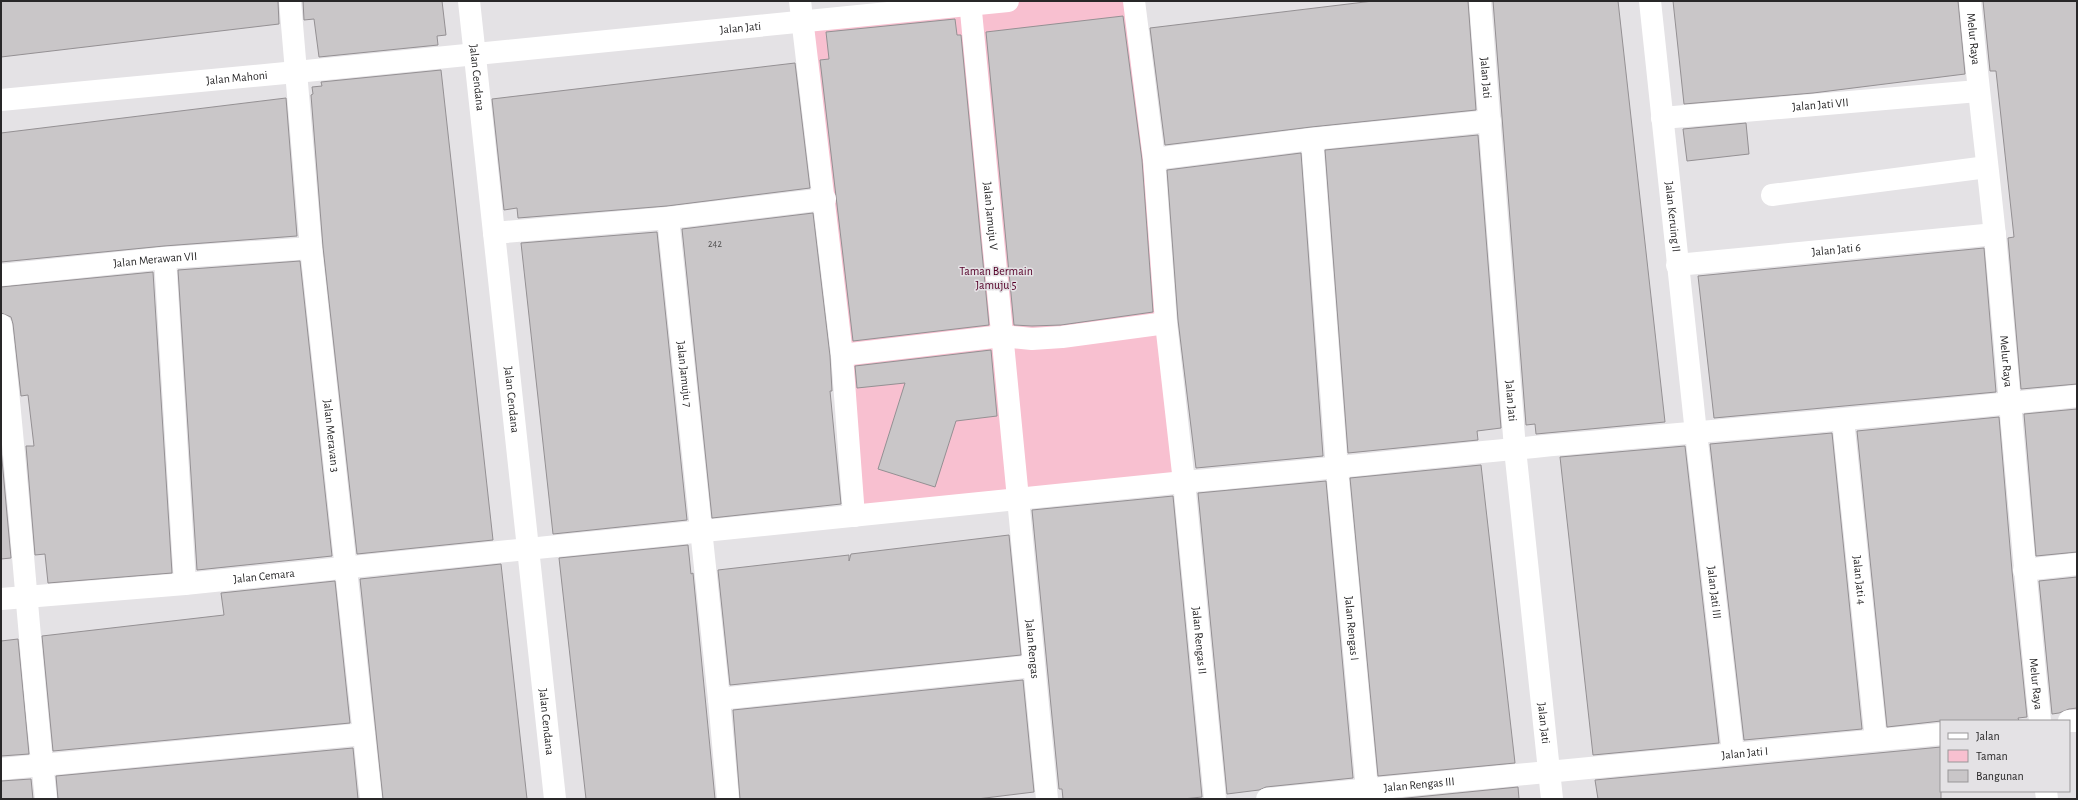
<svg xmlns="http://www.w3.org/2000/svg" width="2078" height="800" viewBox="0 0 2078 800" font-family="'Alegreya Sans',sans-serif">
<rect width="100%" height="100%" fill="#e4e2e5"/>
<path fill="#f8c0d0" d="M1008,1H1134L1184,482L854,516L803,21Z"/>
<g fill="#c9c6c8" stroke="#949093">
<path d="M1,1H278L279,24L1,57Z"/>
<path d="M303,1H442L446,35L437,36L438,45L319,57L314,19L304,20Z"/>
<path d="M1373,1H1468L1476,110L1311,127L1165,145L1150,28Z"/>
<path d="M1493,1H1618L1665,422L1536,434L1535,424L1526,425Z"/>
<path d="M1673,1H1958L1965,74L1813,93L1684,104Z"/>
<path d="M1983,1H2077V384L2021,389L2008,238L2014,237L1996,71H1990Z"/>
<path d="M1123,16L1142,160L1153,312L1061,325L1032,326L1014,325L986,32Z"/>
<path d="M955,19L957,35H961L989,325L853,341L820,60L829,59L826,32Z"/>
<path d="M795,63L810,188L667,206L518,218L517,208L504,210L492,99Z"/>
<path d="M441,70L493,540L357,554L323,247L311,95L313,94L312,87L322,86L321,82Z"/>
<path d="M286,98L297,236L164,246L1,262V133Z"/>
<path d="M1746,123L1749,154L1687,161L1683,129Z"/>
<path d="M1478,135L1501,428L1477,431L1478,440L1348,453L1325,150Z"/>
<path d="M1301,153L1323,456L1196,468L1178,320L1167,170Z"/>
<path d="M813,213L830,356L832,391H830L841,504L712,518L682,229Z"/>
<path d="M657,232L687,520L553,534L521,243Z"/>
<path d="M1984,248L1996,392L1714,418L1698,276Z"/>
<path d="M300,261L332,556L197,570L178,270Z"/>
<path d="M153,272L172,573L48,583L45,554L35,555L26,446H34L28,395L21,396L13,324L11,317L1,313V287Z"/>
<path d="M991,350L997,416L956,421L935,487L878,469L905,383L857,388L855,366Z"/>
<path d="M2077,409V552L2036,556L2024,414Z"/>
<path d="M1999,417L2012,571L2027,717L2018,718L2019,721H1941L1887,727L1857,431Z"/>
<path d="M1832,433L1862,729L1744,740L1710,444Z"/>
<path d="M1685,446L1719,743L1593,755L1560,457Z"/>
<path d="M1,449L11,558L1,559Z"/>
<path d="M1481,465L1515,763L1378,776L1350,478Z"/>
<path d="M1326,481L1353,778L1266,787L1259,790L1227,794L1198,493Z"/>
<path d="M1173,496L1202,797L1183,799H1063L1062,789H1059L1032,510Z"/>
<path d="M1009,535L1021,655L730,685L718,570L849,555V561L851,554Z"/>
<path d="M688,545L691,574L693,573L715,799H586L559,558Z"/>
<path d="M501,564L527,799H383L360,579Z"/>
<path d="M2077,577V708L2069,709L2059,713L2052,714L2039,581Z"/>
<path d="M335,581L350,723L53,751L42,636L224,615L221,593Z"/>
<path d="M18,639L29,754L1,756V641Z"/>
<path d="M1023,680L1034,792L977,799H740L733,710Z"/>
<path d="M1941,747V799H1598L1595,780Z"/>
<path d="M353,748L358,799H58L56,776Z"/>
<path d="M31,779L33,799H1V781Z"/>
<path d="M1518,787L1519,799H1397Z"/>
</g>
<g fill="none" stroke-linecap="round" stroke-linejoin="round">
<g stroke="#fff" stroke-width="22">
<path id="s1" d="M290,1L311,248L371,799"/>
<path id="s2" d="M469,1L555,799"/>
<path d="M800,1L842,355L854,516"/>
<path id="s3" d="M970,1L1047,799"/>
<path id="s4" d="M1134,1L1154,159L1166,323L1184,482L1215,799"/>
<path id="s5" d="M1480,1L1515,449L1552,799"/>
<path id="s6" d="M1650,1L1696,433L1733,753"/>
<path id="s7" d="M1970,1C1977,80 1987,158 1995,236C2010,398 2023,559 2040,721"/>
<path id="s8" d="M1,100L296,72L1008,1"/>
<path id="s9" d="M1662,118L1978,91"/>
<path id="s10" d="M1312,139L1337,469L1367,789"/>
<path d="M1154,159L1312,139L1490,121"/>
<path d="M1772,195L1987,167"/>
<path id="s11" d="M668,218L719,699L728,799"/>
<path d="M494,233L668,218L825,199"/>
<path d="M165,258L185,584"/>
<path id="s12" d="M1677,265L1995,234"/>
<path id="s13" d="M1,275L165,258L311,248"/>
<path d="M1,325C19,483 28,641 46,799"/>
<path d="M842,355L1002,336L1032,339L1062,337L1166,323"/>
<path id="s14" d="M1843,420L1876,740"/>
<path d="M2024,570L2077,564"/>
<path id="s15" d="M1,599L185,584L1184,482C1301,472 1417,458 1534,447C1715,430 1896,416 2077,396"/>
<path d="M719,699L1034,666"/>
<path d="M2069,721H2077"/>
<path d="M1,769L364,734"/>
<path d="M2046,791L2047,799"/>
<path id="s16" d="M1267,799L1941,734"/>
</g>
</g>
<g text-anchor="middle" dominant-baseline="central" stroke-width="3" stroke-linejoin="round" paint-order="stroke">
<g font-size="10" fill="#504f50">
<text x="715" y="244">242</text>
</g>
<g font-size="12" fill="#282728" stroke="#e4e2e5">
<text stroke="none"><textPath href="#s8" startOffset="743">Jalan Jati</textPath></text>
<text stroke="none"><textPath href="#s7" startOffset="38">Melur Raya</textPath></text>
<text stroke="none"><textPath href="#s5" startOffset="77">Jalan Jati</textPath></text>
<text stroke="none"><textPath href="#s8" startOffset="237">Jalan Mahoni</textPath></text>
<text stroke="none"><textPath href="#s2" startOffset="77">Jalan Cendana</textPath></text>
<text stroke="none"><textPath href="#s9" startOffset="159">Jalan Jati VII</textPath></text>
<text stroke="none"><textPath href="#s3" startOffset="216">Jalan Jamuju V</textPath></text>
<text stroke="none"><textPath href="#s6" startOffset="217">Jalan Keruing II</textPath></text>
<text stroke="none"><textPath href="#s12" startOffset="160">Jalan Jati 6</textPath></text>
<text stroke="none"><textPath href="#s13" startOffset="155">Jalan Merawan VII</textPath></text>
<text stroke="none"><textPath href="#s7" startOffset="362">Melur Raya</textPath></text>
<text stroke="none"><textPath href="#s11" startOffset="157">Jalan Jamuju 7</textPath></text>
<text stroke="none"><textPath href="#s2" startOffset="401">Jalan Cendana</textPath></text>
<text stroke="none"><textPath href="#s5" startOffset="401">Jalan Jati</textPath></text>
<text stroke="none"><textPath href="#s1" startOffset="437">Jalan Meravan 3</textPath></text>
<text stroke="none"><textPath href="#s15" startOffset="264">Jalan Cemara</textPath></text>
<text stroke="none"><textPath href="#s14" startOffset="161">Jalan Jati 4</textPath></text>
<text stroke="none"><textPath href="#s6" startOffset="595">Jalan Jati III</textPath></text>
<text stroke="none"><textPath href="#s10" startOffset="491">Jalan Rengas I</textPath></text>
<text stroke="none"><textPath href="#s4" startOffset="643">Jalan Rengas II</textPath></text>
<text stroke="none"><textPath href="#s3" startOffset="651">Jalan Rengas</textPath></text>
<text stroke="none"><textPath href="#s7" startOffset="686">Melur Raya</textPath></text>
<text stroke="none"><textPath href="#s2" startOffset="725">Jalan Cendana</textPath></text>
<text stroke="none"><textPath href="#s5" startOffset="725">Jalan Jati</textPath></text>
<text stroke="none"><textPath href="#s16" startOffset="480">Jalan Jati I</textPath></text>
<text stroke="none"><textPath href="#s16" startOffset="153">Jalan Rengas III</textPath></text>
</g>
<g font-size="12" fill="#560028" stroke="#e4e2e5">
<text x="996" y="271">Taman Bermain<tspan x="996" dy="14">Jamuju 5</tspan></text>
</g>
</g>
<rect width="2078" height="800" fill="none" stroke="#282728" stroke-width="4"/>
<rect x="1940" y="720" width="130" height="72" fill="#e4e2e5" stroke="#999799"/>
<rect x="1948" y="733" width="20" height="6" fill="#ffffff" stroke="#999799"/>
<text x="1976" y="740" font-size="12" fill="#282728">Jalan</text>
<rect x="1948" y="750" width="20" height="12" fill="#f8c0d0" stroke="#999799"/>
<text x="1976" y="760" font-size="12" fill="#282728">Taman</text>
<rect x="1948" y="770" width="20" height="12" fill="#c9c6c8" stroke="#999799"/>
<text x="1976" y="780" font-size="12" fill="#282728">Bangunan</text>
</svg>
